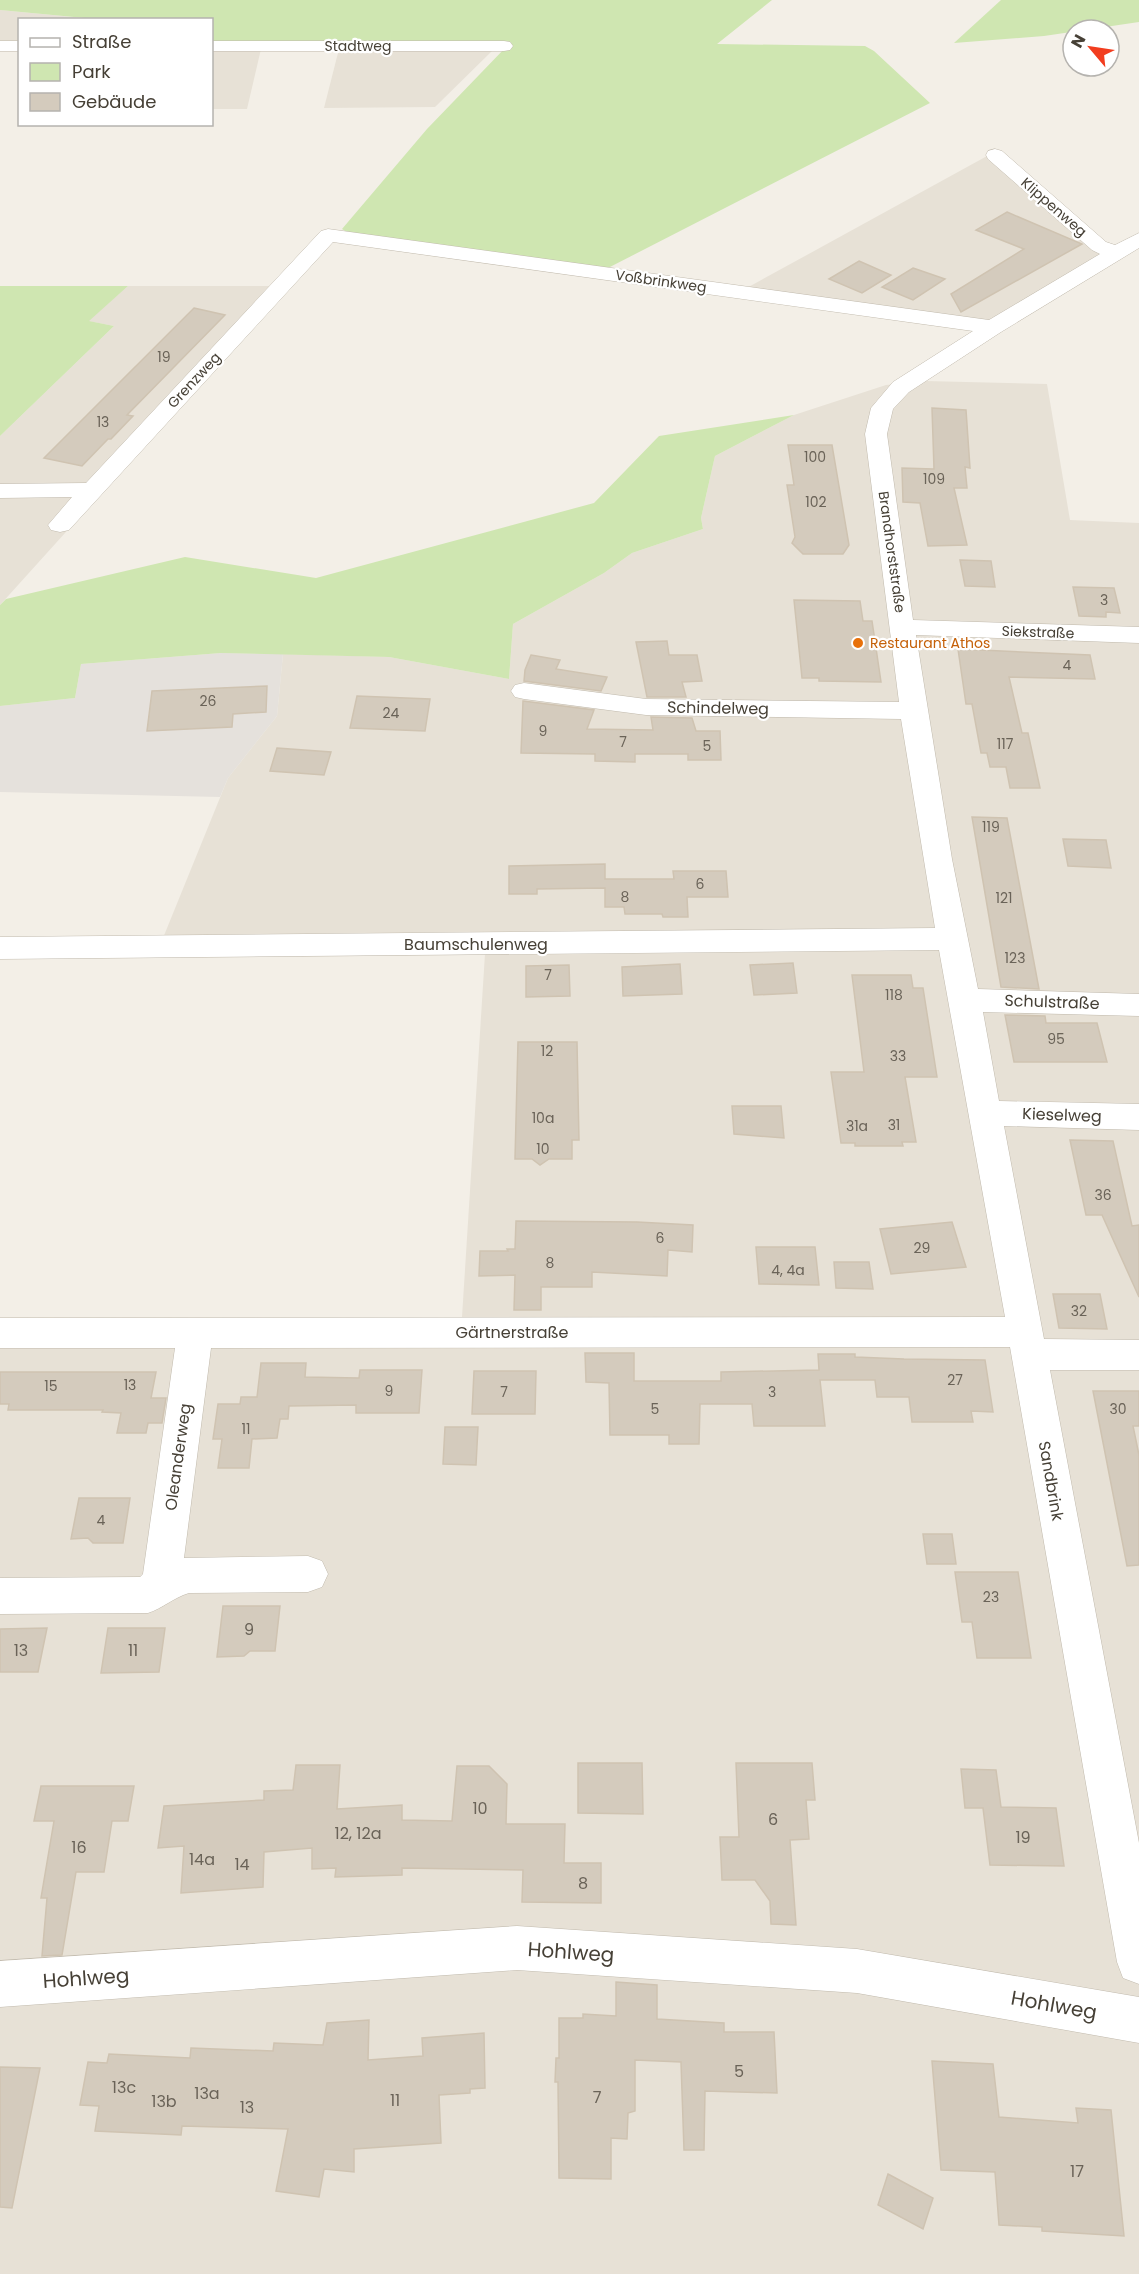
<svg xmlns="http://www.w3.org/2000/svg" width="1139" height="2274" viewBox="0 0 1139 2274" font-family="Poppins,sans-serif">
<rect width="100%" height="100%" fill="#f3efe7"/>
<g fill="#e7e1d6">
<path d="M0,10L94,19L20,20L19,50L0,49Z"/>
<path d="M212,42L261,49L247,109H212Z"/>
<path d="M339,49H494L435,107L324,108Z"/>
<path d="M998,150L1119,257L997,332L734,295Z"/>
<path d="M128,286H288L0,605V436L114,326L88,321Z"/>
<path d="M925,381L1047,384L1070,520L1139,523V2274H0V1345L462,1344V1317L486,938H163L228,778L277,716L283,654L389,657L509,679L513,624L604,573L632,553L703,529L701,518L715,456L794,415L886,385Z"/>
</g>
<path fill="#e5e1dc" d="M221,653L283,654L277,716L228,778L220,797L0,792V706L75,698L81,664Z"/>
<g fill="#cfe6b1">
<path d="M0,0H772L717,44L865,46L874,51L930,103L606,269L353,236L342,229L427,129L506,47L212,41V20L95,19L0,10Z"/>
<path d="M1001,0H1139V22L1044,36L954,43Z"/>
<path d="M0,286H128L89,321L114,326L0,436Z"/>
<path d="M794,415L715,456L701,518L703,529L632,553L604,573L513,624L509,679L389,657L221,653L81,664L75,698L0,706V605L6,599L185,557L316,578L594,503L659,436Z"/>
</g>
<g fill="#d4cbbd" stroke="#cfc3b1" stroke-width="1.5">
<path d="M1007,212L1082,244L961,312L951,294L1024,249L976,230Z"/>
<path d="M859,261L891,275L862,293L829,279Z"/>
<path d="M913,268L945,279L913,300L882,287Z"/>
<path d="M194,308L225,315L127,415L133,416L111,439H108L82,466L44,458Z"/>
<path d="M932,408L966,410L970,468L965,467L967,488H954L967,545L928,546L920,503L903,502L902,468L934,469Z"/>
<path d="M788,445H832L849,545L843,554H803L792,543L795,537L787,485H794Z"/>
<path d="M960,560L991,561L995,587L965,586Z"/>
<path d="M1073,587L1114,588L1120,613L1106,612V617L1079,616Z"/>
<path d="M794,600L860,601L863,621H872L881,682L819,681V678H802Z"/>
<path d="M667,641L669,655H697L702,681L682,682L686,697H647L636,642Z"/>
<path d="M958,649L1090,655L1095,679L1009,677L1022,733H1028L1040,788H1010L1006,767H990L987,753H981L972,704H966Z"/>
<path d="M531,655L560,660L556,669L607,677L601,691L524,681L525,670Z"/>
<path d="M267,686L266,712L233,714L232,727L147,731L152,691Z"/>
<path d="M357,696L430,699L425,731L350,728Z"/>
<path d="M523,701L594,710L587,729L653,730L651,717L692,718L696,731H720L721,760H688V754H635V762L595,761V754L521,753Z"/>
<path d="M277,748L331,752L324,775L270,771Z"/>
<path d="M972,817L1007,818L1039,989L1001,987Z"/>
<path d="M1063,839L1106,840L1111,868L1068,866Z"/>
<path d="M605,864V879H674L673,871H726L728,897H687L688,917H663L662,914H625L624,907H605V888L537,889V894H509V866Z"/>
<path d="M793,963L797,993L754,995L750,965Z"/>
<path d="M680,964L682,994L623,996L622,967Z"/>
<path d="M569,965L570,996L526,997V966Z"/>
<path d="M852,975H911L913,988H923L937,1077H905L916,1142H902L903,1146H855V1143H841L831,1072H864Z"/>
<path d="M1005,1015L1045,1016L1046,1023H1097L1107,1062H1014Z"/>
<path d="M518,1042H577L579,1140H572V1159H549L540,1165L532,1159H515Z"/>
<path d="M732,1106H781L784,1138L734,1134Z"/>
<path d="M1070,1140L1113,1141L1132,1226L1139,1225V1297L1102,1215H1086Z"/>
<path d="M516,1221L637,1222L693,1225L692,1252L668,1250L667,1276L592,1272V1287H541V1310H514L515,1275L479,1276L480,1251H508L507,1249H515Z"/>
<path d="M952,1222L966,1267L891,1274L880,1229Z"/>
<path d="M756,1247H815L819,1285L759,1284Z"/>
<path d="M834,1262H869L873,1289L836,1288Z"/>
<path d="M1053,1294H1100L1107,1329L1059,1328Z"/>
<path d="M585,1353H634V1381H721V1372L819,1370L818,1354H855V1357L904,1359L985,1360L993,1412L971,1411L973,1422H912L909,1397H877L875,1380H820L825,1426H754L752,1404H700L699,1444H669V1435H610L609,1383L586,1382Z"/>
<path d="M261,1363H306L305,1377L359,1378L360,1370H422L419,1413H356V1405L289,1406L288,1419H280L277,1438L252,1439L249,1468H218L222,1439H213L218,1404H240L241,1397H257Z"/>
<path d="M474,1371H536L535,1414H472Z"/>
<path d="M0,1372H156L151,1398H166L162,1423H148L146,1433H117L121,1413L102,1412L103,1410H8L9,1404H0Z"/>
<path d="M1093,1391H1139V1426H1133L1139,1455V1565L1127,1566Z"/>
<path d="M445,1427H478L476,1465L443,1464Z"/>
<path d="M79,1498H130L123,1543H93L88,1538L71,1539Z"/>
<path d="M923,1534H952L956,1564H927Z"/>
<path d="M955,1572H1018L1031,1658H977L972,1622H962Z"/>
<path d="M223,1606H280L275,1651H250L244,1656L217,1657Z"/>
<path d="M47,1628L38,1672H0V1629Z"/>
<path d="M108,1628H165L159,1672L101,1673Z"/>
<path d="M578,1763H642L643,1814L578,1813Z"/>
<path d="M736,1763H812L815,1800H806L809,1839L790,1840L796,1925L771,1924L770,1901L755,1880H722L720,1837H739Z"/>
<path d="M296,1765H340L337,1809L402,1805V1820L452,1821L457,1766H489L507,1784L506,1824H565L564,1863H601V1903L522,1902L523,1870L402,1868V1875L335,1877L336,1868L312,1869V1848L264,1852L263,1887L181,1893L184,1846L158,1848L164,1806L264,1800V1791L293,1790Z"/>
<path d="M961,1769L996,1770L1001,1807L1056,1808L1064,1866L990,1865L983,1808H965Z"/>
<path d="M41,1786H134L128,1821H112L104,1872H76L62,1955L42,1956L47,1898H41L54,1821H34Z"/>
<path d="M616,1982L657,1985V2019L724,2023V2032H774L777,2093L705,2091L704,2150H684L681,2062L635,2060V2111L628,2113L627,2139L611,2138V2179L559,2178L558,2082H555L556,2058H559V2018H583V2014L616,2016Z"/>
<path d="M369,2020L368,2060L423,2056L422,2038L484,2033L485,2088L470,2089V2093L439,2095L441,2143L354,2149V2172L324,2169L319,2197L276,2191L288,2129L182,2126L181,2135L95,2131L99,2106L80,2105L88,2062L107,2063L109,2054L190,2058L191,2048L273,2051L274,2043L323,2045L327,2023Z"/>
<path d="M932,2061L993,2064L999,2117L1078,2123L1076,2108L1111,2110L1124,2236L1042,2231V2227L999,2225L995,2172L941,2170Z"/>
<path d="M0,2067L40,2068L12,2208L0,2207Z"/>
<path d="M888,2174L933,2198L923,2229L878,2205Z"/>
</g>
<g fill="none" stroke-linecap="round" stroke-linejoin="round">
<defs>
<g id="minor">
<rect x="0" y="41" width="20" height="10"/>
<path d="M212,41H504L510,42L513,46L510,50L504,51H212Z"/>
<path d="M995,149L1002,151L1106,242L1115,245L1139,233V248L1001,332L909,392L893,409L887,434L913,620L1139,627V643L916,635L952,859L978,989L1139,994V1016L983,1012L999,1101L1139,1104V1130L1004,1126L1044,1339L1139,1340V1370H1050L1139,1843V1984L1123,1978L1117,1962L1010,1347L211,1348L184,1558L308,1556L322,1561L328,1574L322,1587L308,1592L189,1593C173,1598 163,1608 148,1613L0,1614V1578L140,1577L143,1574L175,1348H0V1318L1005,1317L939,950L0,959V937L935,928L901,719L646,715L524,699L515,697L511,691L515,685L524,683L646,699L899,702L865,434L871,408L893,382L973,331L333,242L69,530L60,532L51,530L48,525L72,497L0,498V484L86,483L321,231L328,229L989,320L1100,254L1092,250L988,159L986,155L988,151Z"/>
<path d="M517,1926L857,1949L1139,1997V2043L857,1993L517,1970L0,2007V1961Z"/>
</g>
</defs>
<use href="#minor" stroke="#c1baad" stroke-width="1"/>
<use href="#minor" fill="#fff" fill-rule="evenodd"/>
</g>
<circle fill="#e8710a" stroke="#fff" stroke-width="2" cx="858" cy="643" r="6"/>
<g text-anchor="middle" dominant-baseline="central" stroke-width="4.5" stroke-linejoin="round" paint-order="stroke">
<g font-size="14" fill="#464036" stroke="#fff">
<text x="358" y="46">Stadtweg</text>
<text transform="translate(1054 207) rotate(41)">Klippenweg</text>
<text transform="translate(661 281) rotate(8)">Voßbrinkweg</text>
<text transform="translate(194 380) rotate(-47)">Grenzweg</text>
<text transform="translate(892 552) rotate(82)">Brandhorststraße</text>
<text transform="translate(1038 632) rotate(2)">Siekstraße</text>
</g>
<g font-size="14" fill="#6a6358">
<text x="164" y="357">19</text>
<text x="103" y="422">13</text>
<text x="815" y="457">100</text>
<text x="934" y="479">109</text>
<text x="816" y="502">102</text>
<text x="1104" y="600">3</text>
<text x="1067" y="665">4</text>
<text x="208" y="701">26</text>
<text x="391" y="713">24</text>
<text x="543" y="731">9</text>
<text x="623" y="742">7</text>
<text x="1005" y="744">117</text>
<text x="707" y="746">5</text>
<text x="991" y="827">119</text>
<text x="700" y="884">6</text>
<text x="625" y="897">8</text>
<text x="1004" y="898">121</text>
<text x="1015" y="958">123</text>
<text x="548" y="975">7</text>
<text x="894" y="995">118</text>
<text x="1056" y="1039">95</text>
<text x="547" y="1051">12</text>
<text x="898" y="1056">33</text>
<text x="543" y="1118">10a</text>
<text x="894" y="1125">31</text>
<text x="857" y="1126">31a</text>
<text x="543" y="1149">10</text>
<text x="1103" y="1195">36</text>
<text x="660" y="1238">6</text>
<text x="922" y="1248">29</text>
<text x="550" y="1263">8</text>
<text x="788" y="1270">4, 4a</text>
<text x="1079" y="1311">32</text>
<text x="955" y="1380">27</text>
<text x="130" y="1385">13</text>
<text x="51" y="1386">15</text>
<text x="389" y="1391">9</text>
<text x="504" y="1392">7</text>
<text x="772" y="1392">3</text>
<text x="655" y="1409">5</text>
<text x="1118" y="1409">30</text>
<text x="246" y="1429">11</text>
<text x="101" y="1520">4</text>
<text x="991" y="1597">23</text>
</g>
<g font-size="14" fill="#c56008" stroke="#fff" text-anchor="start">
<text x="870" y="643">Restaurant Athos</text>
</g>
<g font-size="16" fill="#464036" stroke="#fff">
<text transform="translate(718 708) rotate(1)">Schindelweg</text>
<text x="476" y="944">Baumschulenweg</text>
<text transform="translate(1052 1002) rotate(2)">Schulstraße</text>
<text transform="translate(1062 1115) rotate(2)">Kieselweg</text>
<text x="512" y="1332">Gärtnerstraße</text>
<text transform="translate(178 1457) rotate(-82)">Oleanderweg</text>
<text transform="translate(1051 1481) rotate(80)">Sandbrink</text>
</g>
<g font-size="16" fill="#6a6358">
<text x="249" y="1629">9</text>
<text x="21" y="1650">13</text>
<text x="133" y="1650">11</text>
<text x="480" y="1808">10</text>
<text x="773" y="1819">6</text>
<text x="358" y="1833">12, 12a</text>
<text x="1023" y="1837">19</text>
<text x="79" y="1847">16</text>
<text x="202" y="1859">14a</text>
<text x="242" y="1864">14</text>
<text x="583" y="1883">8</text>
<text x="739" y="2071">5</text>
<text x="124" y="2087">13c</text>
<text x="207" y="2093">13a</text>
<text x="597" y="2097">7</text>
<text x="395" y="2100">11</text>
<text x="164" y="2101">13b</text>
<text x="247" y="2107">13</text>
<text x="1077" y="2171">17</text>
</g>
<g font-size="20" fill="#464036" stroke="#fff">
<text transform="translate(571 1952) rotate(4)">Hohlweg</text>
<text transform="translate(86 1978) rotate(-4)">Hohlweg</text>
<text transform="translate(1054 2005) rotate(10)">Hohlweg</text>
</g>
</g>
<rect x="18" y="18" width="195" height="108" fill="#ffffff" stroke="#b5b3af" stroke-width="1.5"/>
<rect x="30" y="38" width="30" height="9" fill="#ffffff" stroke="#b5b3af" stroke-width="1.5"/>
<text x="72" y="48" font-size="18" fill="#464036">Straße</text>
<rect x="30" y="63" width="30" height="18" fill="#cfe6b1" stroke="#b5b3af" stroke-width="1.5"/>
<text x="72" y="78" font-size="18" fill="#464036">Park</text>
<rect x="30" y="93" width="30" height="18" fill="#d4cbbd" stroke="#b5b3af" stroke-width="1.5"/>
<text x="72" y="108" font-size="18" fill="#464036">Gebäude</text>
<g transform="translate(1091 48) rotate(299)"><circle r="28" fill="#ffffff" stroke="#b5b3af" stroke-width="1.5"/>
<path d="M0-4.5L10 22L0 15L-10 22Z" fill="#f23d1f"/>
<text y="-9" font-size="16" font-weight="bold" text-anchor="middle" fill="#464036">N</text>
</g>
</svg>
